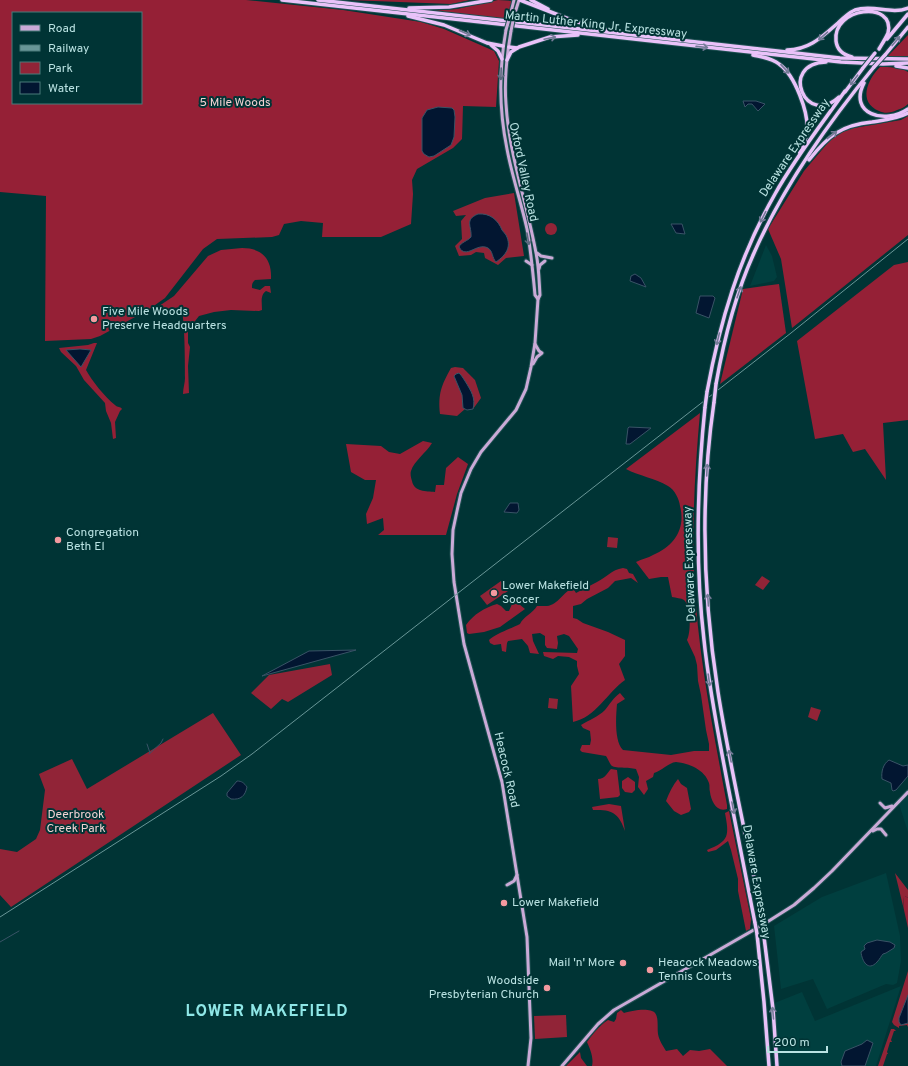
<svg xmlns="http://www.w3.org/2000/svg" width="908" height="1066" viewBox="0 0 908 1066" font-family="Overpass,sans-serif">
<rect width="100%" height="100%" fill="#003435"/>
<g fill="#003f3f">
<path d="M766,245L772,256L777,277L774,281L750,286Z"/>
<path d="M908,794V832L899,804Z"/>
<path d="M886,873L900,936L901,961L897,983L893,985L886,984L827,1009L813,979L781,989L774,926L822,897Z"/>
<path d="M901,986L876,1066H777L772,1004L802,992L815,1021Z"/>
</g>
<g fill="#912437">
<path d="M514,193L524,256L506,258L498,265L485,258L484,253L476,252L471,255L459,256L455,246L462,239L461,221L466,215L456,216L453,211L485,198Z"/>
<circle cx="551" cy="229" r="6"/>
<path d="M455,367L463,368L475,380L481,398L473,409H465L457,416L440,414C438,394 441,386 451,368Z"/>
<path d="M608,537L618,538L617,548L607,547Z"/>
<path d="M762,576L770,581L763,590L755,585Z"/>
<path d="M501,581L508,591L487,605L480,596Z"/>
<path d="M330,664L332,675L288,702L282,699L271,709L251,693L269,675Z"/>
<path d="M549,698L558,699L557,709L548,708Z"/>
<path d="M811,707L821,710L817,721L808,717Z"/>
<path d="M213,713L241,755L11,907L0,895V849L17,852L36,839L40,830L45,790L39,774L72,759L87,789Z"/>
<path d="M895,873L908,890V898L905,896L903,898L904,910Z"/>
<path d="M908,971V1027L907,1025L899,1026V1028L894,1025L892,1022Z"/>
<path d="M566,1015L567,1037L535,1039L534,1016Z"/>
<path d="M891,1029H894L896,1031H894L891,1040L892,1042H890L887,1052L888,1054H887L883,1066H878Z"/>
</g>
<g fill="#952036" fill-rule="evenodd">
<path d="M0,0H246L343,10L421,22L444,29L494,51L499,61L496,107L463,106L462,139L453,148L417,169L412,180L413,194L411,224L381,237H322L323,223L301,221L284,224L279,235L272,237L217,239L203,249L165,298L148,310L100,336L91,339L45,341L46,196L0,192ZM13,13H141V103H13Z"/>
<path d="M348,0H470L451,4Z"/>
<path d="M498,0L512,1L507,19L430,11L457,9Z"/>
<path d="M908,35V56L887,57Z"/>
<path d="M880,67C889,67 900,67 908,72V104C905,107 901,109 897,110C891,113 885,114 879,111C858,102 867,80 880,67Z"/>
<path d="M908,116V235L792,328L781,259L768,229L804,171L832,138L848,129L901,120Z"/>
<path d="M242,248C262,248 272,259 271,279L255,280C252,283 252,284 252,288L260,290L265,286H270L271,293L266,291C260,295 262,303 262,310L259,311L231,310L214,312L199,316L188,330V343L190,347L188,366L189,393L183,394C183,388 185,383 185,378C185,369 185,314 181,310C174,304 164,312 158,314L153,310L174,296L208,256L221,250Z"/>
<path d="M908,262V420L883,423L886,480L865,449L853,452L843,434L815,439L797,341L894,265Z"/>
<path d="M779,284L786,333L720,384L743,289Z"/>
<path d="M94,343H97L86,370C92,381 105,397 115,405C118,408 120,406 122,409L120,411L115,422L116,438L113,439L111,423L106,411L105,403L84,380L76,366L61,352L59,348L88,345Z"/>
<path d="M700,413C695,468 692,522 694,577C698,655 713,729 727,805V809C717,813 711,801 710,792C709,789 710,786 709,783C705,770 689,763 676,762C670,762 661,771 654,773L653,777L646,781L648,789L644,795L638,787L639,777L636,769C629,767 614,769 611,765C609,762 608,759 606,756L582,752L580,750L582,745H590L591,740L590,731L583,728L581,725C589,720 598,717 605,710C610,704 613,698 620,693L625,699L617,704C616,716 614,741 623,750L671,755L694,751H709V744L706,730L701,695L698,681L697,665L695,657L687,640C691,633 691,606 684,600C681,598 676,598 672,597L668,577H661L649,579L636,562C642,559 648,558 653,555C674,546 686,529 680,506C679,499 675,490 668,486C655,478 639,476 626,469Z"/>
<path d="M423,441L432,443C426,453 414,461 411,471C410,474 411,478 412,481C414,492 426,491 435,492L436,485H444L446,468L458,457L468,464L457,494L446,535H378L384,530L383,518L367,524L366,514L373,498L376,480H365L351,472L346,444L381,446L389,452L400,454Z"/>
<path d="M623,568L627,569L629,573L633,574L638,583L631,578L615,581L608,588L587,599L581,604L573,606V618L577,619L583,623L608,632L625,640V656L619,664L625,680C607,693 596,717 573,722L571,686L579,674L577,666V661L569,657L558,656L553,659L544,656L543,652L577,653L578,649L569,636L564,634L557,636L558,643L557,649L547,648L545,645V636L540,633L532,634L533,641L539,654L530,653L528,646L522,639L508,641L507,643L506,652L502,651L501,644L494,645L490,643L489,640C495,634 512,628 520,624C523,617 533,613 537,606C540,606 544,606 547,606C558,605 564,591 573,588L576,593C583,589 590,586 597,582C607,577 611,570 623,568Z"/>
<path d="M497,604L501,606L506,611H509L512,604H519L525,609L500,627L484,632L469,634L467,633L466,625C474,614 484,608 497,604Z"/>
<path d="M611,769L617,770L620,795L618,797L600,799L598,779C605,779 607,773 611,769Z"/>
<path d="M628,777L635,782V790L632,793L625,792L622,788V781Z"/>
<path d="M678,779L681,784L687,788L691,809L689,812L681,815L674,811L666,801C669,793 673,785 678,779Z"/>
<path d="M609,804L621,806L625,831C619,814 613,809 593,810L592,807Z"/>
<path d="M729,811L751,919L750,929L746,931L738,891V879L731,850L728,841L716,850L708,852L707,850C730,841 729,835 725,813Z"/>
<path d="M903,896H905L908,898V928L904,910Z"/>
<path d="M621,1010L624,1013C630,1011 650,1007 655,1013C659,1018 657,1028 658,1034C659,1040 663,1046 666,1051L677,1049L683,1056L690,1050L699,1051L710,1049L727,1066H592C594,1058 590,1049 587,1042C593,1034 599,1026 608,1020L614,1022L616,1019L617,1013Z"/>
<path d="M580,1052L581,1058L587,1066H566Z"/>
</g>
<g fill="#021631" stroke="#395366">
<path d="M743,101H756L765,104L758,111L752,104H748L745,107Z"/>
<path d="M438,107L452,108L454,110L455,117L454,137L451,145L434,156L429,157L424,154L422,151V118L427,110Z"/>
<path d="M478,214C490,213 498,220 502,230C503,232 505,233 506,235C512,247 506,255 496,262C492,258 493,251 488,248C477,242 466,260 459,247C461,242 468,241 471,237C472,226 464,220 478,214Z"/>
<path d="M671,224H682L685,234L676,233Z"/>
<path d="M635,274L641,278L646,287L630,281L631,276Z"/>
<path d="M700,296H713L715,298L709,318L696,313Z"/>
<path d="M80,349L91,350L81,367L66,350Z"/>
<path d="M456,374L459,373C462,376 463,378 465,381C471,391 476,398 473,409L467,410L463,408L462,395L454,376Z"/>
<path d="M629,427L650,428H651L630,444H626L628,428Z"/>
<path d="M510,503H518L519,510L517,513L504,512Z"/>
<path d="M356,650L262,676L309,651Z"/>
<path d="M889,760L903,766L908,765V776L896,790L893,791L892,790L891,783L882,779C881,772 883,764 889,760Z"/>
<path d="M237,781C242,781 244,783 247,787C245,796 241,800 231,799L227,796V793Z"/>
<path d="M877,940L890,942L895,945L894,948L886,953L883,954C881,956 880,959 877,962C868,972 862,961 861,952L865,949L864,946L867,943Z"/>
<path d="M908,995V1023L901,1025L899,1022V1018Z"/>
<path d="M867,1040L873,1043L865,1066H842L841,1062L845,1051L862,1044Z"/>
</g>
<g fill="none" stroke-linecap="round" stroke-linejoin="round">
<g stroke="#395366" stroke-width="1">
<path d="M147,744L150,753"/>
<path d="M149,754L161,743L163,739"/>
<path d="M0,942L19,931"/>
</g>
<defs>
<g id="major">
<path d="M510,16L514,0"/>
<path d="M514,16L519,0"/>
<path d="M506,30C499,69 499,110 507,149C512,176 521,202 527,229C531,251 533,273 535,295L538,299"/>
<path d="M511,31C507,54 504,80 506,104C509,155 527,203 536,253C539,267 539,281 540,295L538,299L535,343L531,367L526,389L516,410L481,452L471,469L461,493L457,511L453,530L452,554L454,582L464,644L502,782L527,937L531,1038L528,1066"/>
<path d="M537,253L541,256L552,258"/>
<path d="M526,261L532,265"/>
<path d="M539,269L540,265L545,261"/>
<path d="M533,364L537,357L542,353L539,351L535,344"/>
<path d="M880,803L885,808L892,806"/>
<path d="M873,831L877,829H881L886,835"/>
<path d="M507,885L514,881L517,875"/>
<path d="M562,1066L598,1024L614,1010L764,924L794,905L814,888L832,871L908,792"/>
</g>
<g id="highway">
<path d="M282,0L841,62L883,64L908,63"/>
<path d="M318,0L840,58L908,59"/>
<path d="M520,0L574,21L608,30"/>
<path d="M531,0L548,9"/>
<path d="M409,8L449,7L491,0"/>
<path d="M408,16L444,25L487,43L503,46"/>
<path d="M887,39L908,14"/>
<path d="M491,45L498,51L502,59"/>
<path d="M509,47L517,48"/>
<path d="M787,50C809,50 822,37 838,23C843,18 848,13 855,10C873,4 891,15 908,8"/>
<path d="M753,55C762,57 772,58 779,64C795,75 809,113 807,132C806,139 803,146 799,152"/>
<path d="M885,55L908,27"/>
<path d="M852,57C844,55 837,50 836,41C832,7 896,0 888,33C886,38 882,44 879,49"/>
<path d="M507,60L511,52L519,47L550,37L578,35"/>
<path d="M826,62C778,64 806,128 839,97"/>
<path d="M896,66L908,68"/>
<path d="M864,83C848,114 885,125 908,109"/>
<path d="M845,92L863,68"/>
<path d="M809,160C828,136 841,125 872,122C885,120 897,119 908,113"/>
<path d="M716,384C724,339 735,295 754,253C783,187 828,123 874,67"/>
<path d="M707,392C720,321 739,257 775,194C795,158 821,125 845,91"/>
<path d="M714,402C700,498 703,596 718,692C730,768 748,843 762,918"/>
<path d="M705,407C697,485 695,563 704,640C709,689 719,738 728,786C737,832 746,878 755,923"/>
<path d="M763,929L773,1009L777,1066"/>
<path d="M757,934L764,1002L769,1066"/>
</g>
</defs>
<use href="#major" stroke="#1e5051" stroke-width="5"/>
<use href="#highway" stroke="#1e5051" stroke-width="5.5"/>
<use href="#major" stroke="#caaad7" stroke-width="3"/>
<use href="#highway" stroke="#e9c2f9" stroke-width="3.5"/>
<path stroke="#689697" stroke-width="1" d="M0,917L221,776L252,754L791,333L908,239"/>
<defs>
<g id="major-bridge">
<path d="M506,30L510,16"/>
<path d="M511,31L514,16"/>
</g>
<g id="highway-bridge">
<path d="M874,67L885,55"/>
<path d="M863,68L875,53"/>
<path d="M714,402L716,384"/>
<path d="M705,407L707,392"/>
<path d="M762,918L763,929"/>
<path d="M755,923L757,934"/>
</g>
</defs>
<use href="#major-bridge" stroke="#1e5051" stroke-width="5" stroke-linecap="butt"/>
<use href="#highway-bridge" stroke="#1e5051" stroke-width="5.5" stroke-linecap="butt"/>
<use href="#major-bridge" stroke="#caaad7" stroke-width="3"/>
<use href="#highway-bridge" stroke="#e9c2f9" stroke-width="3.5"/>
</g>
<defs><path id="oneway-shaft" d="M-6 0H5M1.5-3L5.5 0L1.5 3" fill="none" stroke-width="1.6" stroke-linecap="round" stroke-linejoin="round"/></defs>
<g stroke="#747b97">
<use href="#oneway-shaft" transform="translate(465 33) rotate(24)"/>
<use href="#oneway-shaft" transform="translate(823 36) rotate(139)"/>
<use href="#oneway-shaft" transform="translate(550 38) rotate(-12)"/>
<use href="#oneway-shaft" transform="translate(896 41) rotate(-50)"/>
<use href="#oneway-shaft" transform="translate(702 47) rotate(6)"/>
<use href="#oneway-shaft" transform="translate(785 69) rotate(47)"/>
<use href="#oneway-shaft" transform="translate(854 80) rotate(127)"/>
<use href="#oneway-shaft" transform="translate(832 135) rotate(-37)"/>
<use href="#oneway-shaft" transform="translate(763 217) rotate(117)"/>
<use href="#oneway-shaft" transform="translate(739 292) rotate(-71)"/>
<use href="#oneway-shaft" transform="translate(718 339) rotate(103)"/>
<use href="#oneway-shaft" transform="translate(707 470) rotate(-87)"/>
<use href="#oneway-shaft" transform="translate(708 600) rotate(-94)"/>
<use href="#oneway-shaft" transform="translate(709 680) rotate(82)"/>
<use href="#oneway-shaft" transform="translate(730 756) rotate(-101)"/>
<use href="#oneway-shaft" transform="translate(733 808) rotate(79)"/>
<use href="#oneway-shaft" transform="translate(773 1013) rotate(-95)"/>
</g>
<g stroke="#5b697e">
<use href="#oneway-shaft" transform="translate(501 74) rotate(92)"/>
<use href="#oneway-shaft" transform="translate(528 239) rotate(80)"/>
</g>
<g fill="#f49aa0" stroke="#003435" stroke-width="1.5">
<circle cx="94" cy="319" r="4"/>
<circle cx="58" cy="540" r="4"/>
<circle cx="494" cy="593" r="4"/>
<circle cx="504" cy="903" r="4"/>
<circle cx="623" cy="963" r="4"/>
<circle cx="650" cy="970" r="4"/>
<circle cx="547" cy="988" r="4"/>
</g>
<g text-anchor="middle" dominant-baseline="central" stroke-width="4" stroke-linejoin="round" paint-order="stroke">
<g font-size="12" fill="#b9e2e2" stroke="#003435">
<text transform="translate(596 25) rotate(6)">Martin Luther King Jr. Expressway</text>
<text transform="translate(795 148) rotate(-56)">Delaware Expressway</text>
<text transform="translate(523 172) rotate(78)">Oxford Valley Road</text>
<text transform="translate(690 564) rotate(-92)">Delaware Expressway</text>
<text transform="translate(506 770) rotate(77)">Heacock Road</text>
<text transform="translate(756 882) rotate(80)">Delaware Expressway</text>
</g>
<g font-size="12" fill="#f2d1d2" stroke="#003435">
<text x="235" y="103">5 Mile Woods</text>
<text x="76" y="815">Deerbrook<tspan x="76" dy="14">Creek Park</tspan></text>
</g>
<g font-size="12" fill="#b9e2e2" stroke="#003435" text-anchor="start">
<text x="102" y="312">Five Mile Woods<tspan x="102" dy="14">Preserve Headquarters</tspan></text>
<text x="66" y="533">Congregation<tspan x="66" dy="14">Beth El</tspan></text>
<text x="502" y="586">Lower Makefield<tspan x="502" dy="14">Soccer</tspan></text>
<text x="512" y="903">Lower Makefield</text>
<text x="615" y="963" text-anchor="end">Mail 'n' More</text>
<text x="658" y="963">Heacock Meadows<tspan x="658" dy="14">Tennis Courts</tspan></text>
<text x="539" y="981" text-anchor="end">Woodside<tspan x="539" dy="14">Presbyterian Church</tspan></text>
</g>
<g font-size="16" font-weight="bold" letter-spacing="1" fill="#8fe7e7" stroke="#003435">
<text x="267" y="1012">LOWER MAKEFIELD</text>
</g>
</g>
<rect x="12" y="12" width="130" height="92" fill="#003435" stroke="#4a7a7a"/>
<rect x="20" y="25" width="20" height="6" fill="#caaad7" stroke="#4a7a7a"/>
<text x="48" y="32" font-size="12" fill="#b9e2e2">Road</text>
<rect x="20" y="45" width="20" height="6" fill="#689697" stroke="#4a7a7a"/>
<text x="48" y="52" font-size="12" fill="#b9e2e2">Railway</text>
<rect x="20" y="62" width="20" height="12" fill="#912437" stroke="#4a7a7a"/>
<text x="48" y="72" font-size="12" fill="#b9e2e2">Park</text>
<rect x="20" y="82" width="20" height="12" fill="#021631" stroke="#4a7a7a"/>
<text x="48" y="92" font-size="12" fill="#b9e2e2">Water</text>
<path d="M768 1046v6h59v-6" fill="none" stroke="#b9e2e2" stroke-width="2"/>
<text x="774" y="1046" font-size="12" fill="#b9e2e2" stroke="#003435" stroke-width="3" paint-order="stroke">200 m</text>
</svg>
